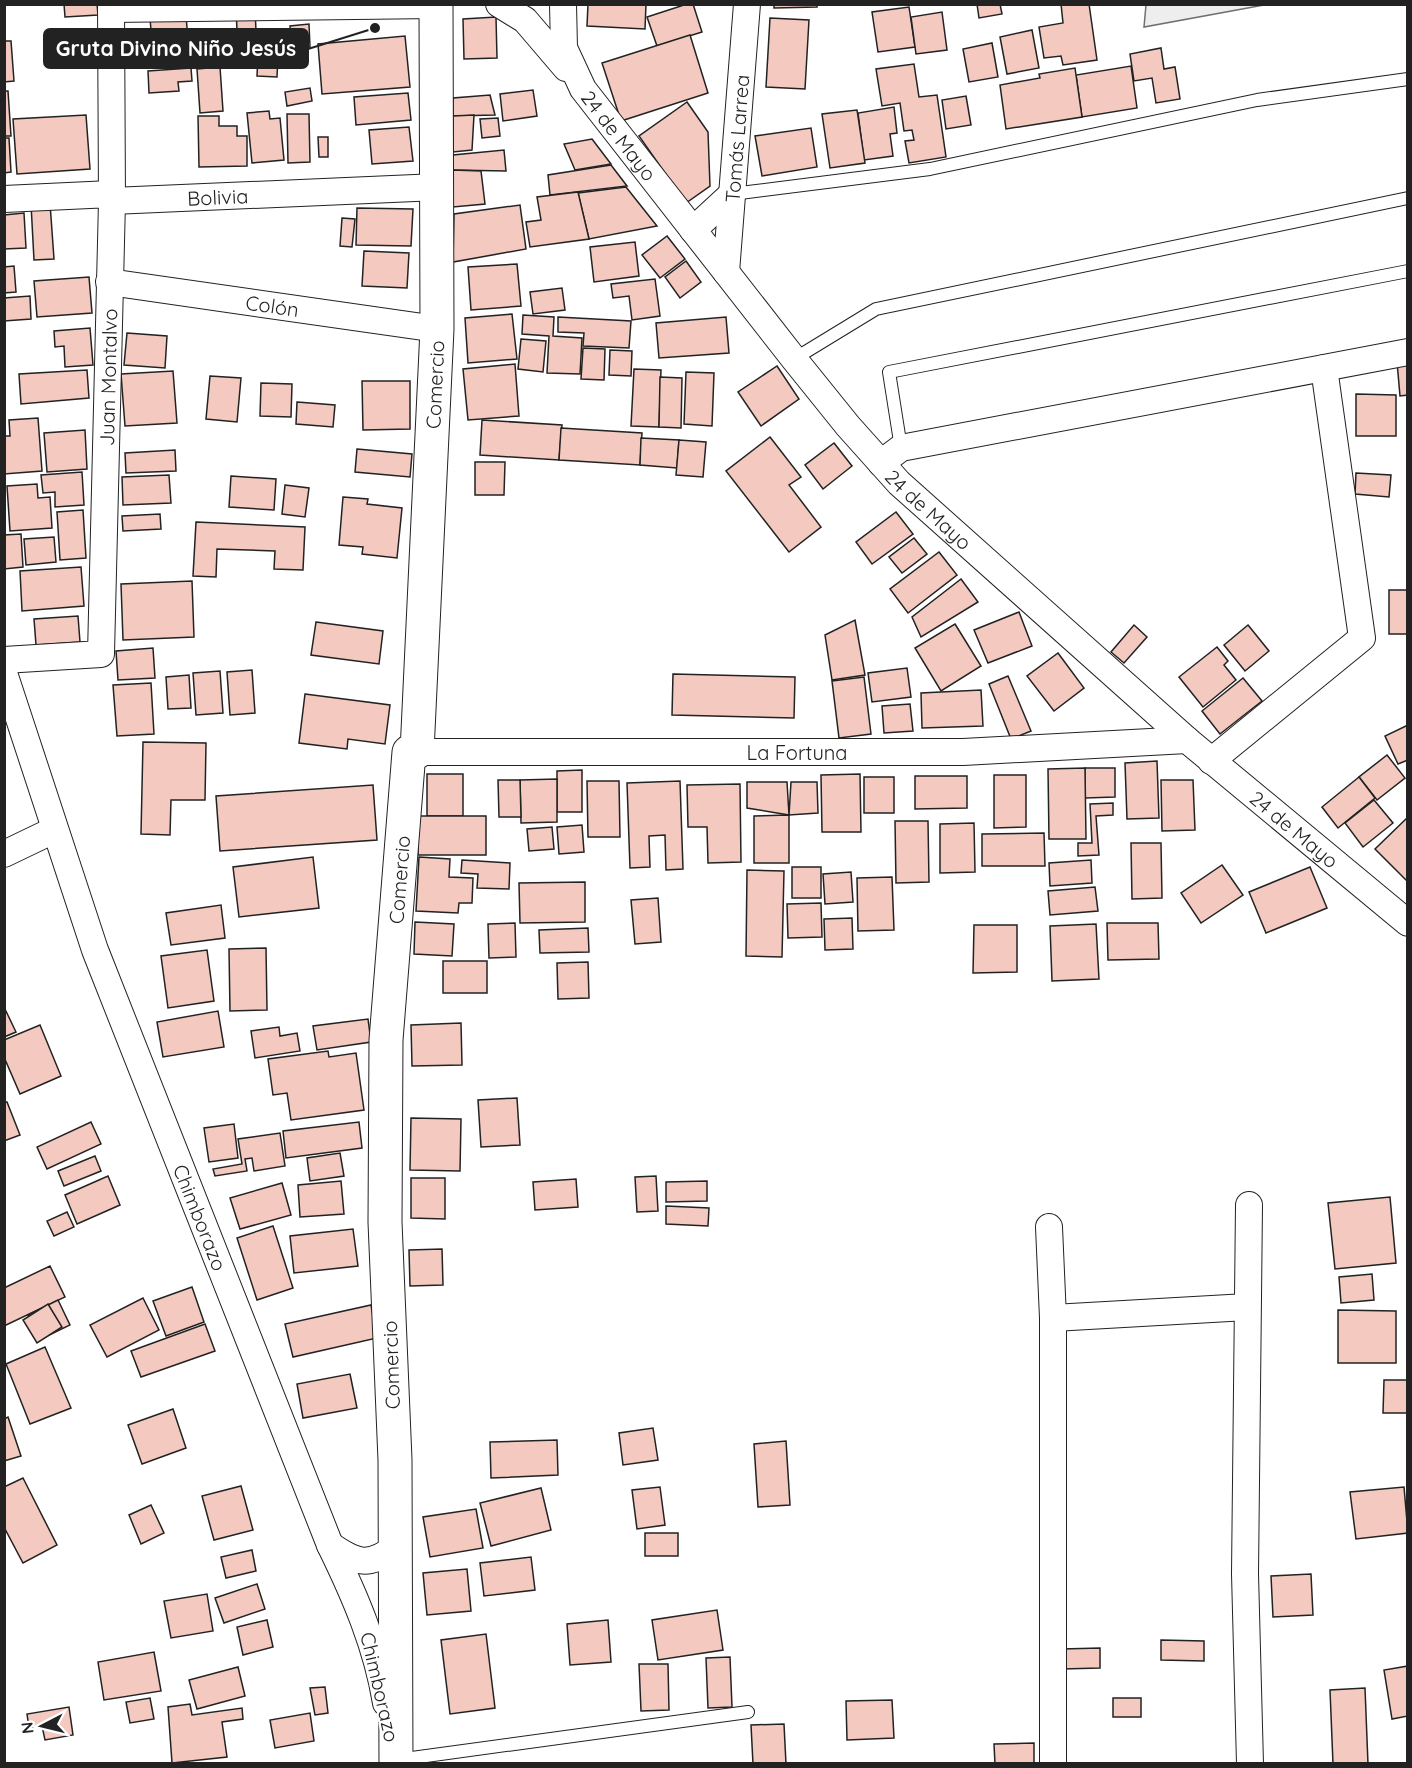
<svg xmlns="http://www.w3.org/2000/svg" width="1412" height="1768" viewBox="0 0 1412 1768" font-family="Quicksand,sans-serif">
<rect width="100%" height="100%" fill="#fff"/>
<path fill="#eee" stroke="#6f6f6f" stroke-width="1.5" d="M1146,5V4L1264,5L1144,27Z"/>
<g fill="#f3c9c0" stroke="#222" stroke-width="1.5">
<path d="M64,4H97L98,15L65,17Z"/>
<path d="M588,4H646L645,29L587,26Z"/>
<path d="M687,4H693L702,32L657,46L647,17Z"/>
<path d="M774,4H817V7L774,8Z"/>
<path d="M977,4H1000L1002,14L979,18Z"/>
<path d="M1061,4H1089L1097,60L1063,65L1061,56L1044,58L1039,27L1063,23Z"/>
<path d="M909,7L915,47L878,52L872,12Z"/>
<path d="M236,9H255L256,31L279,30L280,51L238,52Z"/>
<path d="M942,12L947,50L916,54L911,17Z"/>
<path d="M186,15L189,53L153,56L150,18Z"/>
<path d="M496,17L497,58L464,59L463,19Z"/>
<path d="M770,18L809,20L805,89L766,87Z"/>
<path d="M309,24L310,47L292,48L290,26Z"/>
<path d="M1032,30L1039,68L1007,74L1000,37Z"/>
<path d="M690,35L708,93L621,121L602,63Z"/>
<path d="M405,36L410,87L322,94L318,44Z"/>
<path d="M4,41H11L14,81L4,82Z"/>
<path d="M992,43L998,77L969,82L963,49Z"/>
<path d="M1161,48L1164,69L1175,67L1180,99L1156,103L1152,78L1134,81L1130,54Z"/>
<path d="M258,55L278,56L277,77L257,76Z"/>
<path d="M914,64L919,97L937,95L946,157L909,163L905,141L914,140L912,130L904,131L900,103L882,106L876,69Z"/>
<path d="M1131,66L1137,108L1082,117L1076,75Z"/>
<path d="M220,67L223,111L200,113L197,69Z"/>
<path d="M191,68L192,81L178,82L179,91L149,93L148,71Z"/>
<path d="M1075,68L1082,117L1006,129L1000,85L1040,78L1039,74Z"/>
<path d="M310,88L312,101L287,106L285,92Z"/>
<path d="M533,90L537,116L503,121L500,94Z"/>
<path d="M4,91H8L11,136H4Z"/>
<path d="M408,93L411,120L356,125L354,97Z"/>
<path d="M490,95L495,115L453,116V98Z"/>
<path d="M966,96L971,125L946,129L942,100Z"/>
<path d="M687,102L708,132L710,186L686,203L639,136Z"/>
<path d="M894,107L897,133L890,134L893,156L864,160L858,113Z"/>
<path d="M857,110L865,163L830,168L822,114Z"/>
<path d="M269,111L270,119L280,118L284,160L252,163L247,113Z"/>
<path d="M287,114H309L310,162L288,163Z"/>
<path d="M86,115L90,169L17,174L13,119Z"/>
<path d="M474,115L472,150L453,152V116Z"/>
<path d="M198,116H219V126H237V136H247V166L199,167Z"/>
<path d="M498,118L500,136L482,138L480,119Z"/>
<path d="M409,127L413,161L372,164L369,130Z"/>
<path d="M811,128L817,167L762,176L755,136Z"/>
<path d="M318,137H328V157H319Z"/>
<path d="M4,138H9L11,172L4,173Z"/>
<path d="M592,139L611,164L575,170L564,144Z"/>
<path d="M504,150L506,171L452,170L453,155Z"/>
<path d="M611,165L627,186L550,195L548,175Z"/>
<path d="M452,170L481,171L485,204L453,207Z"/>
<path d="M626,187L657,226L589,239L578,193Z"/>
<path d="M578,192L589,239L530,247L526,222L541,220L537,197Z"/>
<path d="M50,203L54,259L34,260L31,204Z"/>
<path d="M520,205L526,249L453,262L454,214Z"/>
<path d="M357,208L413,209L411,246L356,245Z"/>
<path d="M24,213L26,248L4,249V215Z"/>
<path d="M342,218L355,219L352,247L340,246Z"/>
<path d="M667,236L685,259L660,278L642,255Z"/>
<path d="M635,242L639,276L594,282L590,247Z"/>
<path d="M364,251L409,253L407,288L362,286Z"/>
<path d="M686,261L701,282L680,298L665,277Z"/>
<path d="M517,264L521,306L471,310L468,267Z"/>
<path d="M14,266L16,292L4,293V267Z"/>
<path d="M89,277L92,313L37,317L34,281Z"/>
<path d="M655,279L660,316L632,320L629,296L613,298L611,284Z"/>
<path d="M562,288L565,310L533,314L530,292Z"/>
<path d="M30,296L31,319L4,321V298Z"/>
<path d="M512,314L517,359L468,363L465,318Z"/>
<path d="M523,315L554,317L553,336L582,338L580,374L547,373L549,336L522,334Z"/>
<path d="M558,317L631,321L629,348L583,346L584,333L558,332Z"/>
<path d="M726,317L729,353L659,358L656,323Z"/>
<path d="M90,328L93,365L65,367L64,346L55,347L54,331Z"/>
<path d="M127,333L167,336L165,368L124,365Z"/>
<path d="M521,339L546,341L543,372L518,369Z"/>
<path d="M583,348L605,349L604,380L581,379Z"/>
<path d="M610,350L632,351L631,376L609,375Z"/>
<path d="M1408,361V395L1400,396L1397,362Z"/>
<path d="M515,364L519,416L468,420L463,369Z"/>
<path d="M777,366L799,399L761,426L738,392Z"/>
<path d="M634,369L661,370L659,427L631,426Z"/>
<path d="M87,370L89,398L21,404L19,374Z"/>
<path d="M173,371L177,423L125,426L121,374Z"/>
<path d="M686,372L714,373L712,426L684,424Z"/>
<path d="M210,376L241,378L237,422L206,419Z"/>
<path d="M660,377L682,378L681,428L659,427Z"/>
<path d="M362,381H410V429L363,430Z"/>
<path d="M261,383L292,384L291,417L260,416Z"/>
<path d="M1356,394L1396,395V436H1356Z"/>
<path d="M297,402L335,405L333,427L296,424Z"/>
<path d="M38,418L42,471L4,474V436H10L9,420Z"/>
<path d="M482,420L562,425L559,460L480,455Z"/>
<path d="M561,428L642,433L640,465L559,460Z"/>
<path d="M85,430L87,469L47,472L44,433Z"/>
<path d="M770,437L801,477L789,485L821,527L789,552L726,471Z"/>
<path d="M641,438L679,440L677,468L640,465Z"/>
<path d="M679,440L706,442L703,477L676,475Z"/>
<path d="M834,443L852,466L823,489L805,465Z"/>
<path d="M357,449L412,454L410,477L355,472Z"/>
<path d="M175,450L176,471L126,473L125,453Z"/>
<path d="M475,462H505L504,495H475Z"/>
<path d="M82,472L84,505L55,507V492L43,493L41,475Z"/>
<path d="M1356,473L1391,475L1389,497L1355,494Z"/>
<path d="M169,475L171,503L123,505L122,477Z"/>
<path d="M231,476L276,479L274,510L229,507Z"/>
<path d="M37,484L38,498L50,497L52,528L10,531L7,486Z"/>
<path d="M285,485L309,488L305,517L282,514Z"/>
<path d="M343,497L368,499L367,504L402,508L397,558L362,554L363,547L339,545Z"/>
<path d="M83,510L86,558L60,560L57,512Z"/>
<path d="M896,512L913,534L872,564L856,542Z"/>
<path d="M160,514L161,529L123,531L122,516Z"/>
<path d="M196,522L305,527L303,570L274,569L275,551L217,549L216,577L193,576Z"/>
<path d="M21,534L23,567L4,569V535Z"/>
<path d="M54,537L56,562L26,565L24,539Z"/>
<path d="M914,538L927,554L902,573L889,557Z"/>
<path d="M939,552L957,575L908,613L890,589Z"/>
<path d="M81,567L84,606L22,611L20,571Z"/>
<path d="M961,579L978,602L921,637L912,617Z"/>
<path d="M192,581L194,637L123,640L121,584Z"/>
<rect x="1389" y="590" width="19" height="44"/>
<path d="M1019,612L1032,646L988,663L974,630Z"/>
<path d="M78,616L80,642L36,645L34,619Z"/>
<path d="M855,620L865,675L832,680L825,635Z"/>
<path d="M316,622L383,631L379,664L311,655Z"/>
<path d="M955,624L981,666L941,691L915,648Z"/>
<path d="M1134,625L1147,637L1124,663L1111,652Z"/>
<path d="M1248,625L1269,651L1245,671L1224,645Z"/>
<path d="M1217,647L1228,661L1224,665L1236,680L1203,707L1179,677Z"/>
<path d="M153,648L155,678L118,680L116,651Z"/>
<path d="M1058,653L1084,688L1054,711L1027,676Z"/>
<path d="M907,668L911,697L872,702L868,673Z"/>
<path d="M252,670L255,713L230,715L227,672Z"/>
<path d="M220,671L223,713L196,715L193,673Z"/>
<path d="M673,674L795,677L794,718L672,715Z"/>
<path d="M189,675L191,708L168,709L166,677Z"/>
<path d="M1008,676L1031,731L1011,739L989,684Z"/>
<path d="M864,677L871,734L839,738L832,681Z"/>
<path d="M1243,678L1262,701L1220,734L1202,711Z"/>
<path d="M151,683L154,734L117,736L113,685Z"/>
<path d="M981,690L983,726L922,728L921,693Z"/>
<path d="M305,694L390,705L385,744L348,739L347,749L299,743Z"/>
<path d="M910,704L913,731L884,733L882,706Z"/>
<path d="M1408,725V760L1398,764L1385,736Z"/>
<path d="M143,742L206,743L205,800H171L170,835L141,834Z"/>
<path d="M1387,755L1405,778L1377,800L1359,777Z"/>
<path d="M1157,761L1159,818L1127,819L1125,763Z"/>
<path d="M1085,768H1115V797L1085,798Z"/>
<path d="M1085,768L1086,839H1049L1048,769Z"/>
<path d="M582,770V812H557V771Z"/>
<rect x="427" y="774" width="36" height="42"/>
<path d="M860,774L861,832H822L821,775Z"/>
<path d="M994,775H1026V827L994,828Z"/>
<path d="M915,776H967V808L915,809Z"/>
<rect x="864" y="777" width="30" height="36"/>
<path d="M1359,777L1375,798L1338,828L1322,807Z"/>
<path d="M557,779V822L521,823L520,780Z"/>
<path d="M498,780H520L521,817H499Z"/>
<path d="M1161,780H1193L1195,830L1162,831Z"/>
<path d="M587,781H619L620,837H588Z"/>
<path d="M680,781L683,869L666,870L665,835L649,836L650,867L630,868L627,783Z"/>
<path d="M747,782H787L789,815L747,808Z"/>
<path d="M791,782H817L818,813L789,815Z"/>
<path d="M740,784L741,862L708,863L707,827H688L687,785Z"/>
<path d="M373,785L377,840L220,851L216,796Z"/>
<path d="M1374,800L1393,823L1363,847L1345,823Z"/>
<path d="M1113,803V815L1096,816L1099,855L1078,856V843H1092L1090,804Z"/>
<path d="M789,815V863H754V816Z"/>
<rect x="418" y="816" width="68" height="39"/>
<path d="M1408,817V882L1375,849Z"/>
<path d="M895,821H928L929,882L896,883Z"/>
<path d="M974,823L975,872L940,873V824Z"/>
<path d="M582,825L584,852L559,854L557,827Z"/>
<path d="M552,827L554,849L529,851L527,829Z"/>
<path d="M1044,833L1045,866H982V834Z"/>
<path d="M1131,843H1161L1162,898L1132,899Z"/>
<path d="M313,857L319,908L239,917L233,867Z"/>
<path d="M419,857L450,859L449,877L473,878L472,903H459L458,913L416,911Z"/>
<path d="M462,860L510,863L509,889L477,888L478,874L461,873Z"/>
<path d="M1091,860L1092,883L1050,886L1049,863Z"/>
<path d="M1222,865L1243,895L1201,923L1181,893Z"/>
<rect x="792" y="867" width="29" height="31"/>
<path d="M1310,867L1327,908L1266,933L1249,892Z"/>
<path d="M747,870L784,871L782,957L746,956Z"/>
<path d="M851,872L853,902L825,904L823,874Z"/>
<path d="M892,877L894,930L858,931L857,878Z"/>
<path d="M585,882V922L520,923L519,883Z"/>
<path d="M1095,887L1098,911L1050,915L1048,891Z"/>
<path d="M658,898L661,942L635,944L631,900Z"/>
<path d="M821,903L822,937L788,938L787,904Z"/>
<path d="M221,905L225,938L171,945L166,913Z"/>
<path d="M852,918L853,949L825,950L824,919Z"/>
<path d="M415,922L454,924L452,956L414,954Z"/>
<path d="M515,923L516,957L489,958L488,924Z"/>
<path d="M1107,923H1158L1159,959L1108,960Z"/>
<path d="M1096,924L1099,979L1052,981L1050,926Z"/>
<path d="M974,925H1017V972L973,973Z"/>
<path d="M588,928L589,952L540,953L539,930Z"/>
<path d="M266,948L267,1010L230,1011L229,949Z"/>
<path d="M207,950L214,1001L168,1008L161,956Z"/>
<rect x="443" y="961" width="44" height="32"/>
<path d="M588,962L589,998L558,999L557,963Z"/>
<path d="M4,1007L16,1032L4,1037Z"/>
<path d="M218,1011L224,1047L163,1057L157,1022Z"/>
<path d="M368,1019L371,1042L317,1050L313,1026Z"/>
<path d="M461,1023L462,1065L412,1066L411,1025Z"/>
<path d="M40,1025L61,1076L20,1094L4,1057V1040Z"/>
<path d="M279,1027L280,1036L297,1033L300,1051L255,1058L251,1031Z"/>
<path d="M328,1051L329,1057L356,1053L364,1110L291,1120L287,1093L273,1095L268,1059Z"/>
<path d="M517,1098L520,1145L481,1147L478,1100Z"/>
<path d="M4,1102H7L20,1135L4,1141Z"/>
<path d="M411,1118L461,1119L460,1171L410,1170Z"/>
<path d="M91,1122L101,1144L47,1169L37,1147Z"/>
<path d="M359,1122L362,1148L286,1158L283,1131Z"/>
<path d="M234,1124L238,1158L209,1162L204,1128Z"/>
<path d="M280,1133L285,1166L254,1171L252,1158L245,1159L247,1171L215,1176L213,1169L242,1164L238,1139Z"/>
<path d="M340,1153L344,1176L310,1181L307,1158Z"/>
<path d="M95,1156L101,1171L64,1186L58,1171Z"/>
<path d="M108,1176L120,1205L77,1224L65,1195Z"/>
<path d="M656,1176L658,1211L637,1212L635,1177Z"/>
<path d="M411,1178H445V1219L411,1218Z"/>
<path d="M576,1179L578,1207L535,1210L533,1182Z"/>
<path d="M341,1181L344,1214L300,1217L298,1185Z"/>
<path d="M707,1181V1201L666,1202V1182Z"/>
<path d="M282,1183L291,1215L240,1229L230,1198Z"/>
<path d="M1390,1197L1396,1263L1335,1269L1328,1203Z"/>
<path d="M666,1206L709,1208L708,1226L666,1224Z"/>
<path d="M67,1212L74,1227L54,1236L47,1221Z"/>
<path d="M273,1226L293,1288L257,1300L237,1238Z"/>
<path d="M353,1229L358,1266L294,1273L290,1236Z"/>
<path d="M442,1249L443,1285L410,1286L409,1250Z"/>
<path d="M50,1266L65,1297L4,1326V1288Z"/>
<path d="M1372,1274L1374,1300L1341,1303L1339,1277Z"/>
<path d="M192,1287L204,1322L166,1336L153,1301Z"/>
<path d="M143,1298L159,1330L107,1357L90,1325Z"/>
<path d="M58,1300L70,1325L39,1340L28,1315Z"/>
<path d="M48,1304L62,1327L37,1343L23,1320Z"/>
<path d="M371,1305L377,1338L293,1357L285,1324Z"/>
<path d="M1338,1310L1396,1311V1363H1338Z"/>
<path d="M205,1324L215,1351L141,1377L131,1351Z"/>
<path d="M45,1347L71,1408L30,1424L6,1364Z"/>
<path d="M350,1374L357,1408L303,1418L297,1384Z"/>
<path d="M1384,1380H1408V1413H1383Z"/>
<path d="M173,1409L186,1448L142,1464L128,1425Z"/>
<path d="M8,1417L21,1456L4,1461V1419Z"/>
<path d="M653,1428L658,1460L623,1465L619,1433Z"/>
<path d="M557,1440L558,1475L491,1478L490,1442Z"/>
<path d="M786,1441L790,1505L758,1507L754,1444Z"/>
<path d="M23,1478L57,1545L23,1563L4,1527V1487Z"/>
<path d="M241,1486L253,1530L214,1540L202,1496Z"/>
<path d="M660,1487L665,1525L637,1529L632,1490Z"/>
<path d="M1404,1487L1408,1533L1356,1539L1350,1492Z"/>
<path d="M541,1488L551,1530L491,1546L480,1503Z"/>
<path d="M151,1505L164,1533L141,1544L129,1515Z"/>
<path d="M476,1509L483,1548L430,1557L423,1517Z"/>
<rect x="645" y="1533" width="33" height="23"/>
<path d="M252,1550L256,1571L226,1578L221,1557Z"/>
<path d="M531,1557L535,1590L484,1596L480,1563Z"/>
<path d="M467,1569L471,1611L427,1615L423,1573Z"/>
<path d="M1311,1574L1313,1615L1273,1617L1271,1576Z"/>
<path d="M257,1584L265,1609L224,1623L215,1598Z"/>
<path d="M207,1594L213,1631L171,1638L164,1601Z"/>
<path d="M717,1610L723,1650L658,1660L652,1620Z"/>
<path d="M267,1620L273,1647L243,1655L237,1627Z"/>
<path d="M608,1620L611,1662L570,1665L567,1624Z"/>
<path d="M486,1634L495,1708L450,1714L441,1640Z"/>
<path d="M1161,1640L1204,1641V1661L1161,1660Z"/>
<path d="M1100,1648V1668L1062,1669V1649Z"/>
<path d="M154,1652L161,1691L104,1700L98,1662Z"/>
<path d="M730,1657L732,1707L708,1708L706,1658Z"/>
<path d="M639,1664H668L669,1710L641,1711Z"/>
<path d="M1408,1666V1716L1392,1719L1384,1670Z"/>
<path d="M238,1667L245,1696L197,1709L189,1680Z"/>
<path d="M325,1687L328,1713L315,1715L310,1688Z"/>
<path d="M1365,1688L1368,1764H1333L1330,1690Z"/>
<path d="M150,1698L154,1719L130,1723L126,1702Z"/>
<rect x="1113" y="1698" width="28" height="19"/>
<path d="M892,1700L894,1738L847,1740L846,1701Z"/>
<path d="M190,1704L192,1715L242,1708L243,1719L222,1722L227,1757L172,1763L168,1707Z"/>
<path d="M69,1707L73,1735L45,1740L42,1726L29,1728L27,1714Z"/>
<path d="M310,1713L314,1741L275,1748L270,1720Z"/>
<path d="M784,1724L786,1764H753L751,1725Z"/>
<path d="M1034,1743V1764H995L994,1744Z"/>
</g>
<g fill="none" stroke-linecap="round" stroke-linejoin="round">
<defs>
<g id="lane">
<path d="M732,194L930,169L1257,100L1408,79"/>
<path d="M794,359L876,309L1408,198"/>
<path d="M901,448L889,372L1408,271"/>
<path d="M397,1760L748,1712"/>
</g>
<g id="street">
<path d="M499,4L525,20L566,68"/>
<path id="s1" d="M563,4L564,48L583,89L794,359L848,426L899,483L1187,740L1408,923"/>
<path d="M111,9L436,5"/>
<path id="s2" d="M4,199L111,194L112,201L438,187"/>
<path d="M693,230L732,194"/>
<path id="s3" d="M726,272L747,4"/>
<path id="s4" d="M109,282L437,329"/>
<path d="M881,463L901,448L1408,352"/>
<path id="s5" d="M4,660L101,654L112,201L111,4"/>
<path id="s6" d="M4,673L95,950L330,1545C355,1596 377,1647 386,1703"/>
<path id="s7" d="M409,752H963L1187,740"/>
<path d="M1211,761L1362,638L1324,368"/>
<path d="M4,854L54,830"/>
<path d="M1249,1205L1245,1574L1250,1764"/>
<path d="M1049,1227L1053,1318V1764"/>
<path d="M1053,1318L1247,1307"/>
<path d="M330,1545C357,1564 369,1567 396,1547"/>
</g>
<g id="secondary">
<path id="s8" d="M396,1764L395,1460L385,1222L386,1040L409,752H417L437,329L436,4"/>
</g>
</defs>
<use href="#lane" stroke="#222" stroke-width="14"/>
<use href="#street" stroke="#222" stroke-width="28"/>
<use href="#secondary" stroke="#222" stroke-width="35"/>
<use href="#lane" stroke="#fff" stroke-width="12"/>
<use href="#street" stroke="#fff" stroke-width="26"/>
<use href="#secondary" stroke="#fff" stroke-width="33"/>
</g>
<g text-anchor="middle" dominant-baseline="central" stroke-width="4.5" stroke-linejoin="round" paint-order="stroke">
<g font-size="20" fill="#222" stroke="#fff">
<text stroke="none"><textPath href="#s1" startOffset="148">24 de Mayo</textPath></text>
<text stroke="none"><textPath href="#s3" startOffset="134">Tomás Larrea</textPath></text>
<text stroke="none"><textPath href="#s2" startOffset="220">Bolivia</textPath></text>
<text stroke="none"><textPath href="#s4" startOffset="165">Colón</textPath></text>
<text stroke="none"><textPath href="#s5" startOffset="374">Juan Montalvo</textPath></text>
<text stroke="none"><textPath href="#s8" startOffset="1389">Comercio</textPath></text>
<text stroke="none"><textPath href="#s1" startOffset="634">24 de Mayo</textPath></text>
<text stroke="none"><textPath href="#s7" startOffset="388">La Fortuna</textPath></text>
<text stroke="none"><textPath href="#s1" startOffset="1120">24 de Mayo</textPath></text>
<text stroke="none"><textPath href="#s8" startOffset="885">Comercio</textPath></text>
<text stroke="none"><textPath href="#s6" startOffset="579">Chimborazo</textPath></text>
<text transform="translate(391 1365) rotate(-92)">Comercio</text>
<text transform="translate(380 1687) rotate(77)">Chimborazo</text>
</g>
</g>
<path fill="none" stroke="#222" stroke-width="2" d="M375 28L308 49"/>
<circle fill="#222" stroke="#fff" stroke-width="2" cx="375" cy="28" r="6"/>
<rect fill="#222" stroke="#222" stroke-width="2" x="44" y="29" width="264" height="39" rx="6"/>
<g font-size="21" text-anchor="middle" font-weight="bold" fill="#fff">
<text x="176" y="56">Gruta Divino Niño Jesús</text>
</g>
<rect width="1412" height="1768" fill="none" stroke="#222222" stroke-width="12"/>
<g transform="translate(42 1726) rotate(263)" stroke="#ffffff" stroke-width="4.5" paint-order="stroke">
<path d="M0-4.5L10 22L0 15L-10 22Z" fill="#222222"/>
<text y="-9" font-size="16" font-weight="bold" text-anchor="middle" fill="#222222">N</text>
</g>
</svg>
